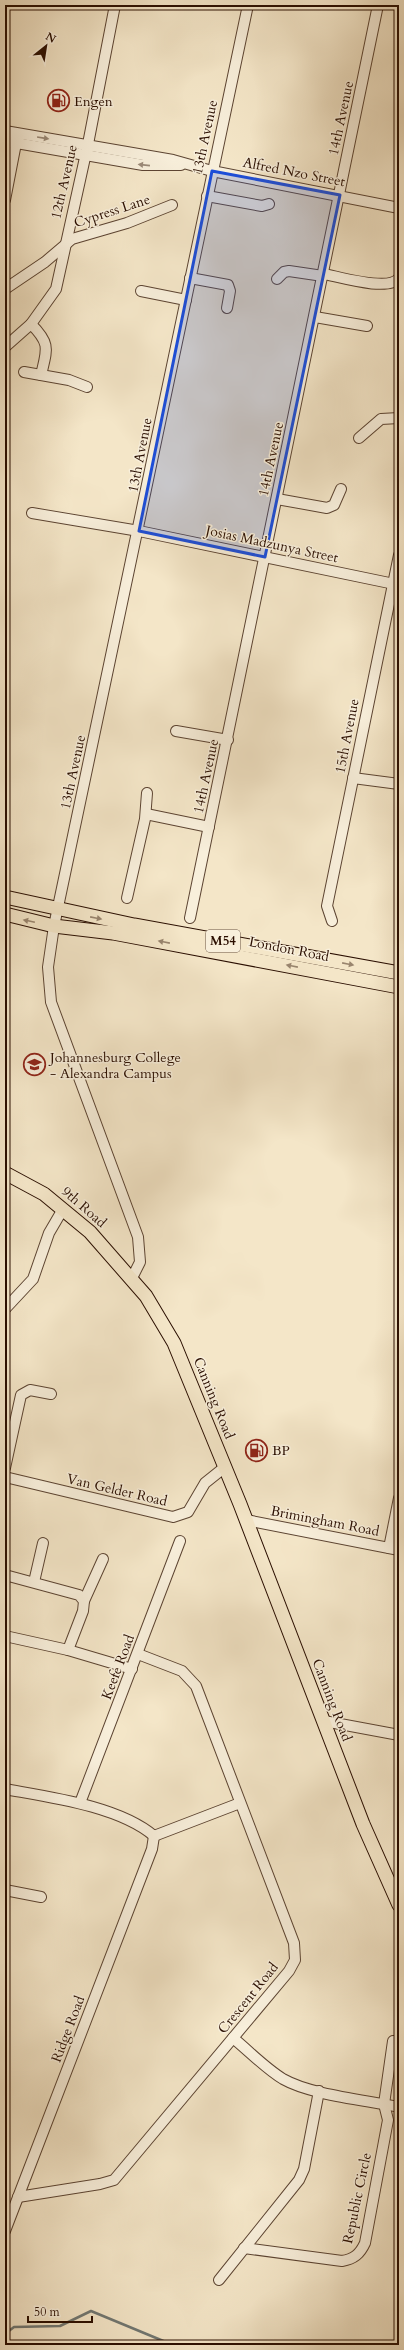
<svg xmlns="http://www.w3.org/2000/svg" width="404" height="2350" viewBox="0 0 404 2350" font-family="Cardo,serif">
<rect width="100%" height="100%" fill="#f4e6c8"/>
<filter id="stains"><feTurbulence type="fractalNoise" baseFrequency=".005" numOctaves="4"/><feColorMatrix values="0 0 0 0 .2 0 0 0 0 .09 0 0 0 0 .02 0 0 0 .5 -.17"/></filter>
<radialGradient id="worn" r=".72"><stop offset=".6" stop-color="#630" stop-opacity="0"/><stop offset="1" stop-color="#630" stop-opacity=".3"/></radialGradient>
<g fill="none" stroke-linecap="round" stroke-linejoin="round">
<path stroke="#707772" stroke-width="2.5" d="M5,2334L14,2327L60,2326L91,2311L173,2345"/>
<defs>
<g id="minor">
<path d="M5,131L173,160L212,171L399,208"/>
<path d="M5,141L143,165H181"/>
<path d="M207,196L262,206L269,204"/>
<path d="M5,200L17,138"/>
<path d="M324,274C340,277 389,292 399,278"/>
<path d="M190,278L228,285L230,291L227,308"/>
<path d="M277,279L284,272L289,271L323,276"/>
<path d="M5,289L45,262L72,239L127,223L172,205"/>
<path d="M141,291L186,300"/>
<path d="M315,317L367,326"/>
<path d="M31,324C51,344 47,349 41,375"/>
<path d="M5,347L31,324L56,289L88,144L115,5"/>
<path d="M24,372L69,380L87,387"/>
<path d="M359,438L381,419L399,418"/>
<path d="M277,499L327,508L334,505L341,489"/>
<path d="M32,513L139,531L399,585"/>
<path d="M176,731L228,740"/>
<path d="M353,778L399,784"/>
<path d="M146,814L209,827"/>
<path d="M127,898L145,819L147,793"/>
<path d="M190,918L378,5"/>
<path d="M332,921L327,906L399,555"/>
<path d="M132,1278L140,1262L138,1237L51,1002L48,967L54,926L248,5"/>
<path d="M5,1309L33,1279L49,1233L63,1209"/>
<path d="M5,1468L21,1395L30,1390L51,1394"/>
<path d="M5,1477L173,1517L188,1512L205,1483L225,1467"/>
<path d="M246,1520L399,1550"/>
<path d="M389,1548L399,1498"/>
<path d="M5,1575L79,1595L84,1601L83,1611L68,1650"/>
<path d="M34,1582L43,1543"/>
<path d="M84,1601L103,1559"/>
<path d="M5,1636L68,1650L132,1669"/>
<path d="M324,1721L399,1735"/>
<path d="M5,1789C49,1797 119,1806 154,1836L240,1803"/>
<path d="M80,1803L180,1541"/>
<path d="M5,1890L41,1897"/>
<path d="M233,2038C249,2051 265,2068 283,2079C311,2095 366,2100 399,2107"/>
<path d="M18,2197L100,2184L114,2180L289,1971L295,1960L294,1943L196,1686L182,1671L138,1654"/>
<path d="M5,2231L152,1849L154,1836"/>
<path d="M244,2248L342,2261C354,2259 360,2254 365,2243L388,2120L384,2104L393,2041"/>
<path d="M219,2280L299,2180L304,2169L319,2091"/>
</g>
<g id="major">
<path d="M5,897L134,925L399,973"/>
<path d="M5,914L54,926L113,933L399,987"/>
<path d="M5,1173L44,1194L90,1232L146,1296L174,1343L240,1504L363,1824L399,1905"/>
</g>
</defs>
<use href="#minor" stroke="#5c4432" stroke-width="12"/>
<use href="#major" stroke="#2a0e00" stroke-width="15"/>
<use href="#minor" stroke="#f8efdb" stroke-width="10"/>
<use href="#major" stroke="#f4e6c8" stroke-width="13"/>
</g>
<defs><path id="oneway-solid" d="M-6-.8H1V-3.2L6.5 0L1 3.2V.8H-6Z"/></defs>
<g fill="#9b8a78">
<use href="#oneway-solid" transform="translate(43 138) rotate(9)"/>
<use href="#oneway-solid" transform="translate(144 165) rotate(-174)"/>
</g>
<g fill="#99856e">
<use href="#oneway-solid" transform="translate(96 918) rotate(11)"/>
<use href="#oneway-solid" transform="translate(29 921) rotate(-168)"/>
<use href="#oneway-solid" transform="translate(164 942) rotate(-169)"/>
<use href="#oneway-solid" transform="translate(348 964) rotate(11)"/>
<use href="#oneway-solid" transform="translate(292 966) rotate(-169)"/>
</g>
<path fill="#1d4ed8" fill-opacity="0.2" stroke="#1d4ed8" stroke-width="3" stroke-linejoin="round" d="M212,171L340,195L265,557L139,531Z"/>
<defs>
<symbol id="fuel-ring" viewBox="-11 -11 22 22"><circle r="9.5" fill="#f8efdb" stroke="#8f2418" stroke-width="1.5"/><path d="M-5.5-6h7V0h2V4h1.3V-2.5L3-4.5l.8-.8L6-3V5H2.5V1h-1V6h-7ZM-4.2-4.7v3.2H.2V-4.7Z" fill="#8f2418"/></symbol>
<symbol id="university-ring" viewBox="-11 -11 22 22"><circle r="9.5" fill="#f8efdb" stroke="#8f2418" stroke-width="1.5"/><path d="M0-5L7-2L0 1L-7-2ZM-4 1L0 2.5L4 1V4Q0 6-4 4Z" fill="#8f2418"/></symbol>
</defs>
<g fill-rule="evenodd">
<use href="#fuel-ring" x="46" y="88" width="25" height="25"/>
<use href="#university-ring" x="22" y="1052" width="25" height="25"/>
<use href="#fuel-ring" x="244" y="1438" width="25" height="25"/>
</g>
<g text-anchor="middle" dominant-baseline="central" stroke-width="3" stroke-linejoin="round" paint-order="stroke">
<rect fill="#f8efdb" stroke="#685242" stroke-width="1" x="206" y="930" width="34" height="22" rx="3"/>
<g font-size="13" font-weight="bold" fill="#2a0e00">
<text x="223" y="941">M54</text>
</g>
<g font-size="14" fill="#2a0e00" stroke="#f8efdb" text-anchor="start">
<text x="74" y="101">Engen</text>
<text x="50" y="1057">Johannesburg College<tspan x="50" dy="16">- Alexandra Campus</tspan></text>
<text x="272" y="1450">BP</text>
</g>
<g font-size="14" fill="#2a0e00" stroke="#f8efdb">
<text transform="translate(341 118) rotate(-78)">14th Avenue</text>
<text transform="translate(205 137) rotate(-78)">13th Avenue</text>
<text transform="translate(294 172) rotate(11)">Alfred Nzo Street</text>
<text transform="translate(64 182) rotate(-77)">12th Avenue</text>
<text transform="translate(112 211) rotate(-18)">Cypress Lane</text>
<text transform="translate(140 455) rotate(-79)">13th Avenue</text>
<text transform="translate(271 459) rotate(-78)">14th Avenue</text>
<text transform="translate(272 544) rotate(12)">Josias Madzunya Street</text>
<text transform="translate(347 736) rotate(-79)">15th Avenue</text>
<text transform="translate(73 772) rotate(-78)">13th Avenue</text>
<text transform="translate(206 776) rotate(-78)">14th Avenue</text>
<text transform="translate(289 949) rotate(11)">London Road</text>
<text transform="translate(84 1207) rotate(41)">9th Road</text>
<text transform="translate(214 1398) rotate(68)">Canning Road</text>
<text transform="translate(117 1490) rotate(13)">Van Gelder Road</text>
<text transform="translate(325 1521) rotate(11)">Brimingham Road</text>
<text transform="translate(118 1667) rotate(-69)">Keefe Road</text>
<text transform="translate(332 1700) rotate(69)">Canning Road</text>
<text transform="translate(248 1998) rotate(-51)">Crescent Road</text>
<text transform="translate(68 2029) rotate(-69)">Ridge Road</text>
<text transform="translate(357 2198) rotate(-78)">Republic Circle</text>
</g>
</g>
<rect width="404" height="2350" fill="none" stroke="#f4e6c8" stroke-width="20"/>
<rect x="6" y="6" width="392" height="2338" fill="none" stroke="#2a0e00" stroke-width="2"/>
<rect x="10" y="10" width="384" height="2330" fill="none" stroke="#2a0e00"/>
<g transform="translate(46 46) rotate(30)" stroke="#f8efdb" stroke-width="3" paint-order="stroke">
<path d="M0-3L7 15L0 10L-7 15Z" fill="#2a0e00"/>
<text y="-6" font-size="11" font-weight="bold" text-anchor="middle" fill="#2a0e00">N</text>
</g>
<path d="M28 2316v6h64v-6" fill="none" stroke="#2a0e00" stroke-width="2"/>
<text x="34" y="2316" font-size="12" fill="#2a0e00" stroke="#f8efdb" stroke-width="3" paint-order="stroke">50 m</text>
<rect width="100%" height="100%" filter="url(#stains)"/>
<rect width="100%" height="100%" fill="url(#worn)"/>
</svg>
